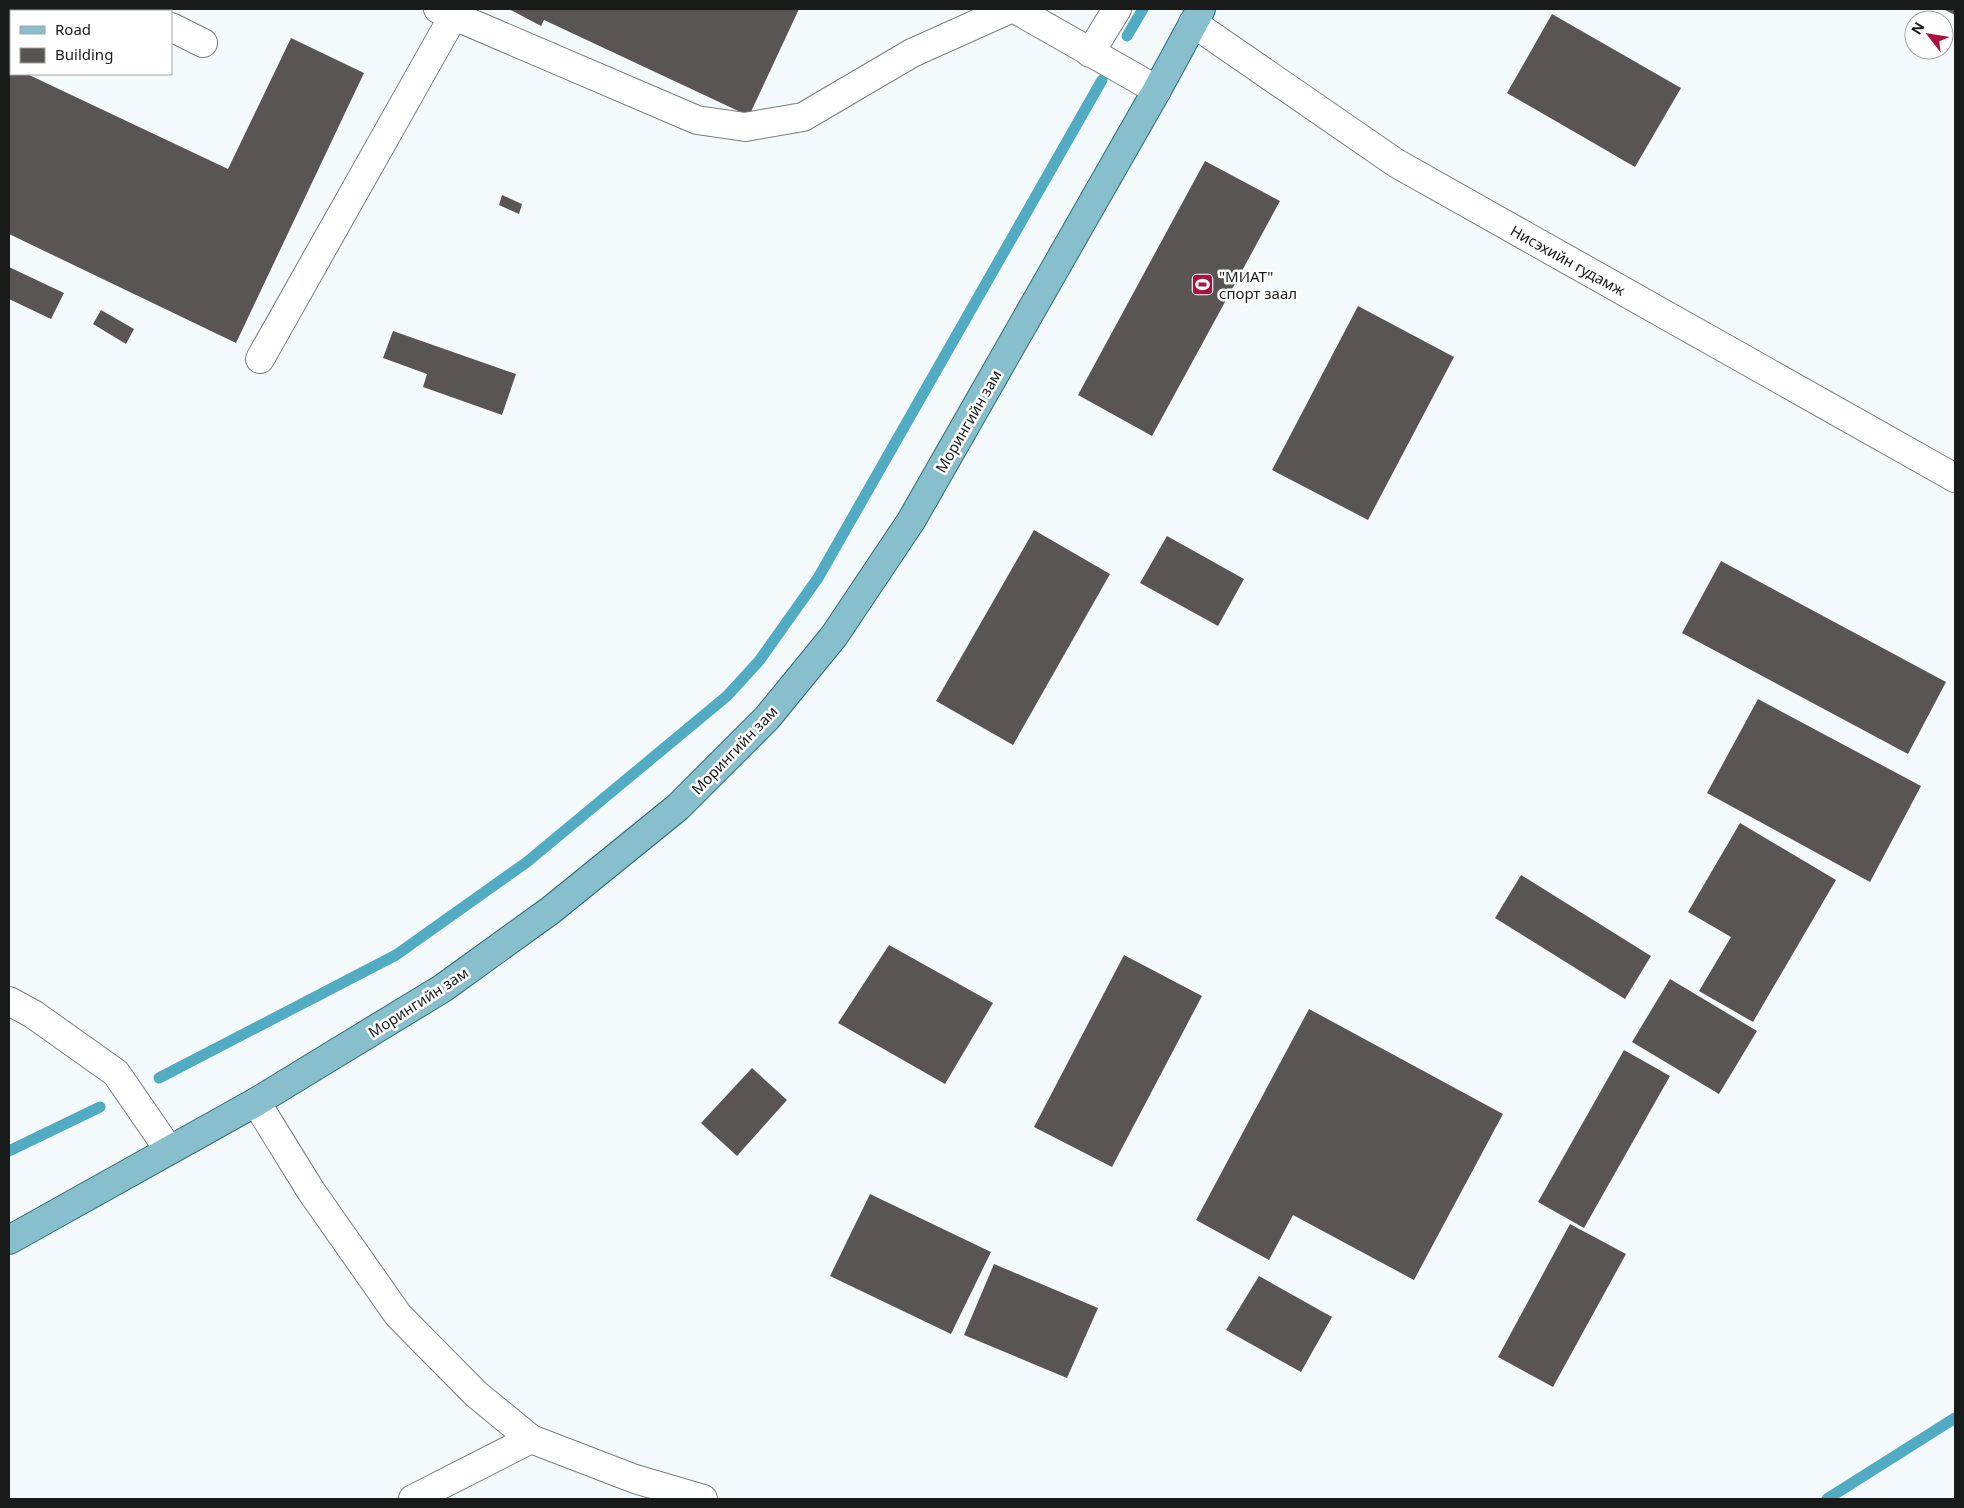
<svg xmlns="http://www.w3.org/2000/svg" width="1964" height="1508" viewBox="0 0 1964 1508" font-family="'Noto Sans',sans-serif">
<rect width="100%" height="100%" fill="#f4fafb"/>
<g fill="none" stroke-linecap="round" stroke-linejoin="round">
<g stroke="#51abc2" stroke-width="11">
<path d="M1127,36L1143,9"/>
<path d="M159,1078L396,955L527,862L727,696L759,661L818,578L1102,80"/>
<path d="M9,1151L100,1107"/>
<path d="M1827,1499L1955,1418"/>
</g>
</g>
<g fill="#5a5555">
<path d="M509,9H799L749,116L544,20L541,26Z"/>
<path d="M1943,9H1955V15Z"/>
<path d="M1552,14L1681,88L1635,167L1507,93Z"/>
<path d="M291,38L364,73L236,343L9,234V65L11,66V74H27L228,169Z"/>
<path d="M1205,161L1280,201L1152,436L1078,395Z"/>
<path d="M502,195L522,204L519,214L499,205Z"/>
<path d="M9,267L64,293L51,319L9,299Z"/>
<path d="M1358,306L1454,357L1368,520L1272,470Z"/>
<path d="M101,310L134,329L126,344L93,324Z"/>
<path d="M393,331L516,374L502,415L423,387L427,374L383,358Z"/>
<path d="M1034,530L1110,574L1013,745L936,701Z"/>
<path d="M1167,536L1244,579L1218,626L1140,583Z"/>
<path d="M1721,561L1946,682L1908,754L1682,633Z"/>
<path d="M1758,699L1921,786L1870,882L1707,793Z"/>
<path d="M1740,823L1836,880L1753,1022L1699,991L1731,937L1688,912Z"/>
<path d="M1521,875L1651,956L1625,999L1495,918Z"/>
<path d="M889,945L993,1003L945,1084L838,1023Z"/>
<path d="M1124,955L1202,996L1112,1167L1034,1127Z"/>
<path d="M1670,979L1757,1031L1719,1094L1632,1042Z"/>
<path d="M1309,1009L1503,1114L1414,1280L1293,1215L1269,1260L1196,1220Z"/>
<path d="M1624,1050L1670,1076L1584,1228L1538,1202Z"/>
<path d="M752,1068L787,1100L737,1156L701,1123Z"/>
<path d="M870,1194L991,1252L951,1334L830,1276Z"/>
<path d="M1570,1224L1626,1254L1553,1387L1498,1357Z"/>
<path d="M994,1264L1098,1308L1067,1378L964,1335Z"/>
<path d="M1259,1276L1332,1317L1301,1372L1226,1330Z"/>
</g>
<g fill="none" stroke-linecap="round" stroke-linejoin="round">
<defs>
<g id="minor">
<path d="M136,9L140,11"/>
<path d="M438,9L697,120L745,127L803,117L912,53L1010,9"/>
<path d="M1015,9L1157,90"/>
<path d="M1193,23L1396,163L1955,478"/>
<path d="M171,27L203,43"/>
<path d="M1090,53L1117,9"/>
<path d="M260,359L454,15"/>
<path d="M9,1001L33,1014L116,1073L169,1150"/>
<path d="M256,1102L311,1191L398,1315L476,1394L531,1439L635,1479L703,1499"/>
<path d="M413,1499L531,1439"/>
</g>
<path id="major" d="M9,1240L256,1102L443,988L551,910L678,807L767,718L834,636L911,521L1157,90L1201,9"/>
</defs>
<use href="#minor" stroke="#787d7e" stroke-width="30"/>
<use href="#major" stroke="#2c6a79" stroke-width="30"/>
<use href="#minor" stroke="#fff" stroke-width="28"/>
<use href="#major" stroke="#87bfcd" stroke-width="28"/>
</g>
<defs>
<symbol id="stadium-square" viewBox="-11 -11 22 22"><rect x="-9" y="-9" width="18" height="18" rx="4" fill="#a81140" stroke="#fff"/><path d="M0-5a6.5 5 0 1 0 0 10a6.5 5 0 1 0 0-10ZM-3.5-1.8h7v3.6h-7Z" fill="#fff"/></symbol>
</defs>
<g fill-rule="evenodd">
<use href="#stadium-square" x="1190" y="272" width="25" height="25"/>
</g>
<g text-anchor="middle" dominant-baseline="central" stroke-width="5" stroke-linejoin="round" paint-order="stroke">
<g font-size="15" fill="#191b1b" stroke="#fff">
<text transform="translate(1568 260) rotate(29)">Нисэхийн гудамж</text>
<text transform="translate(968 421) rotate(-60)">Морингийн зам</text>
<text transform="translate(734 750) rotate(-46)">Морингийн зам</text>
<text transform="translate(418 1002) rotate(-33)">Морингийн зам</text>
</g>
<g font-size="15" fill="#191b1b" stroke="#fff" text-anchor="start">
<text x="1219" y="276">"МИАТ"<tspan x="1219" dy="17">спорт заал</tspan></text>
</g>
</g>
<rect width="1964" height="1508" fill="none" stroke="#191b1b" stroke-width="20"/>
<rect x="10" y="10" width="162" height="65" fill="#ffffff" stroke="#a3a4a4"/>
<rect x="20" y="26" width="25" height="8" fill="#87bfcd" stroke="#a3a4a4"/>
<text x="55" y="35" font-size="15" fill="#191b1b">Road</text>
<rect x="20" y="48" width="25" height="15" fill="#5a5555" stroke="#a3a4a4"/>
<text x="55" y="60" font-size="15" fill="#191b1b">Building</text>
<g transform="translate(1929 35) rotate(301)"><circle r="24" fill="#ffffff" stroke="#a3a4a4"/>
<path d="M0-4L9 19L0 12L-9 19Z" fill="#a81140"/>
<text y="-8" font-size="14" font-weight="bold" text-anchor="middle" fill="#191b1b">N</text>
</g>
</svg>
